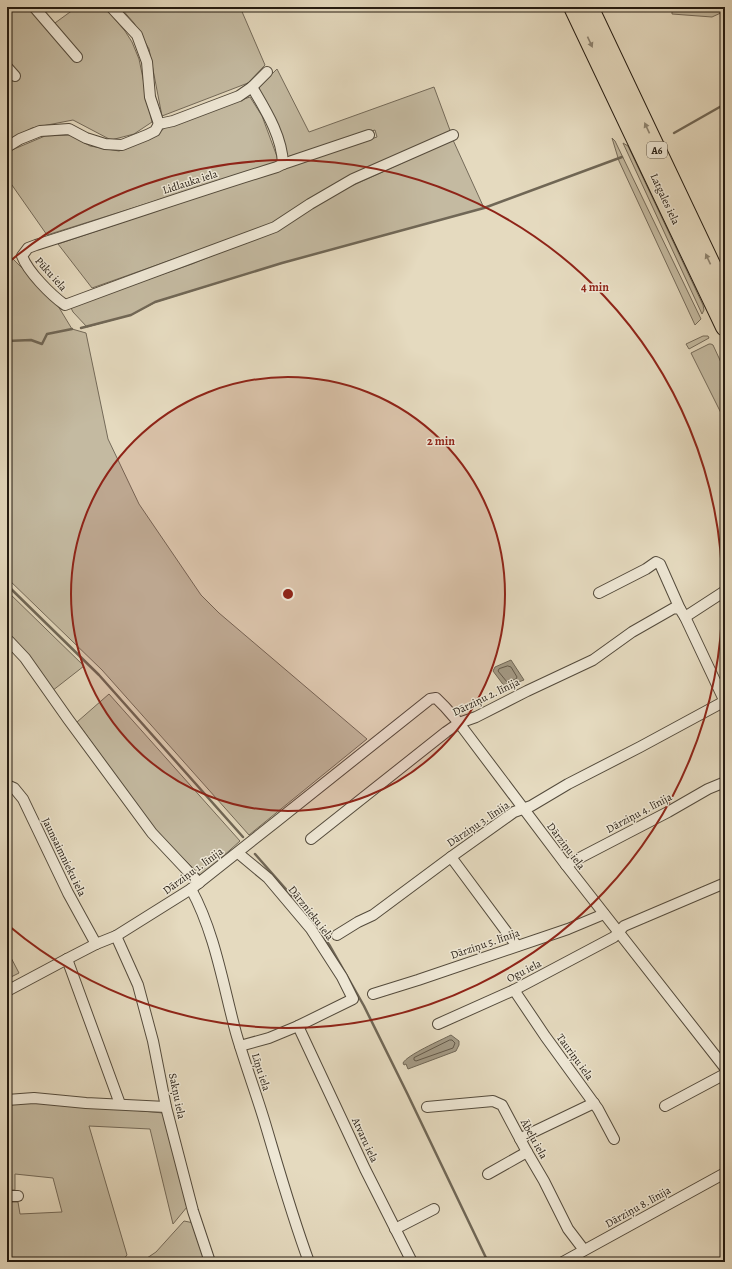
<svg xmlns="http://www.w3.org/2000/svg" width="732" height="1269" viewBox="0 0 732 1269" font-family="Alegreya,serif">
<rect width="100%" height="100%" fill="#e5dabf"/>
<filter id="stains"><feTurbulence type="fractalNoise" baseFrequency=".005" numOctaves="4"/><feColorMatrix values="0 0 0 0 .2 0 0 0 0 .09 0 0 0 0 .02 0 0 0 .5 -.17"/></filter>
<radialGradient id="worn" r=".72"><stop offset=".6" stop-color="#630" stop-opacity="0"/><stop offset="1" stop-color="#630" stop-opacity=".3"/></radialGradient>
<g fill="#c4baa1" stroke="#746a59">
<path d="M7,7H28L48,28L77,7H104L125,31L132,42L139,59L152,122L134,134L111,140L73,120L32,128L7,141Z"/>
<path d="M120,7H240L265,65L248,83L162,116L149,49L134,23Z"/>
<path d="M672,7H725V11L712,17L672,14Z"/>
<path d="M277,69L309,132L434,87L451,133L267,226L92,288L58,244L377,137L375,130L287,157L261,96L259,87Z"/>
<path d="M250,97L262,116L279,162L47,235L7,178V152L45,136L71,135L90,146L119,151L154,137L168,125Z"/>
<path d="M612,138L615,141L701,319L695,325L619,161Z"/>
<path d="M453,140L484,208L282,263L156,302L131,315L87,327L73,312L70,306L192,264L286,225L336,193Z"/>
<path d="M623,143L628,146L703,305L704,310L702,314Z"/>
<path d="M7,253L55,301L72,329L86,333L108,439L139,504L201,595L219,613L367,739L249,835L102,670L7,578Z"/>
<path d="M703,336H708L709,338L689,349L686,344Z"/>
<path d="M709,344H711L713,345L725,371V421L691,353Z"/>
<path d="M7,591L84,666L52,691L7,636Z"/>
<path d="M109,694L240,841L201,876L156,831L77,722Z"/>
<path d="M7,950L19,973L7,979Z"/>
<path d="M30,1102L81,1105L163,1113L187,1207L173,1224L150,1129L89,1126L127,1255L121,1262H7V1202H18L20,1214L62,1212L53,1178L15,1174V1190H7V1104Z"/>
<path d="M184,1221L194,1223L206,1262H141L156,1252Z"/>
</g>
<g fill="#a39984" stroke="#706756">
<path d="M511,660L524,680L505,687L493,671L495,667Z"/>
<path d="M451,1035L459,1041V1045L456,1051L408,1069L406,1064L404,1065L403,1063C407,1055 441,1040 451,1035Z"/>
</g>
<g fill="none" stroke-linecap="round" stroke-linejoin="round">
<g stroke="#645a4a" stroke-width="1">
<path d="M508,666L511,667L517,677L516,679L507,682L498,671L499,669Z"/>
<path d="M450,1040H452L455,1043L453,1048L416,1061L414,1060V1058Z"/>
</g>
<g stroke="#706756" stroke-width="2.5">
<path d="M674,133L725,104"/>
<path d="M81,328L131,315L155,302L282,263L484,208L622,157"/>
<path d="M7,341L31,340L42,344L47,334L72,329"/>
<path d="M7,585L99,675L243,837"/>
<path d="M255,854L306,912L330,946L364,1006L407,1093L488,1262"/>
</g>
<defs>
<g id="street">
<path d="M34,7L77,57"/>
<path d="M111,7L137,35L147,62L150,97L159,124"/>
<path d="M7,67L15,76"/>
<path d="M252,87C266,111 282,136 283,164"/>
<path d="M369,135L283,164L277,167C196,192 116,220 36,245L28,248L22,256C28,272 51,295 65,305L275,227L310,204L353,179L453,135"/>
<path d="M7,147L20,139L40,131L69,129L86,138L105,144L122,145L147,135L155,131L159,124L173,121L239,96L252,87L267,72"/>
<path d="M599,593L646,569L656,562L660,564L680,609"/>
<path d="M685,617L725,591"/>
<path d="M7,641H9L25,658L68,719L152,833L199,883"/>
<path d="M7,785L14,788L23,799L68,893L96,944"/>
<path d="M311,839L446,732L459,723L476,717L527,691L593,660L632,632L674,608L680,609L685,617L725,702"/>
<path d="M238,853L268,878L311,929L342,977L353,999L298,1026L269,1038L240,1046"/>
<path d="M451,857L517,946"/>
<path d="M566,865L668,812L708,789L725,782"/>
<path d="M191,889C215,933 223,985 236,1033C245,1064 256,1093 265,1123C279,1170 292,1216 309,1262"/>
<path d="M337,935L358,922L373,915L451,857L514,812L531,806L568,784L640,747L725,701"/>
<path d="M116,936L138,985L153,1041L166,1107L193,1211L210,1262"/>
<path d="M67,959L120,1104"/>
<path d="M514,990L545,1036L598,1109L614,1139"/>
<path d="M7,991L67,959L96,944L116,936L191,889L277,821L430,699L436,698L445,707L459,723L566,865L725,1068"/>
<path d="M373,994L418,980L568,929L604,914"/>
<path d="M438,1024L514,990L614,937L624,926L725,883"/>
<path d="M298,1026L365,1169L412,1262"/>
<path d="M7,1100L34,1098L86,1103L166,1107"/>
<path d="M665,1106L725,1074"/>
<path d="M427,1107L493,1101L502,1105L527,1152L544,1181L568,1229L584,1250"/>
<path d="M520,1139L527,1135L594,1103"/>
<path d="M488,1174L527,1152"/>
<path d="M7,1196H18"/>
<path d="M395,1229L434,1209"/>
<path d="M563,1262L725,1173"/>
</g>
<g id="highway">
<path d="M573,7L725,327"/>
<path d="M589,7L725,294"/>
</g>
</defs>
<use href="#street" stroke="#544b3c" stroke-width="12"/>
<use href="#highway" stroke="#241b11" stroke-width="20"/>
<use href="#street" stroke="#eee7d5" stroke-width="10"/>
<use href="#highway" stroke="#e5dabf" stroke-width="18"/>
</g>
<defs><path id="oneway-solid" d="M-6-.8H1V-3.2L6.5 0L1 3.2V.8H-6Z"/></defs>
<g fill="#8e8471">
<use href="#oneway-solid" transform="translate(590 42) rotate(65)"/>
<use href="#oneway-solid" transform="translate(647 128) rotate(-115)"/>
<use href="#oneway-solid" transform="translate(708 259) rotate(-115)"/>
</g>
<circle cx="288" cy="594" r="217" fill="#8f2418" fill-opacity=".12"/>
<g fill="none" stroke="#8f2418" stroke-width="2">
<circle cx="288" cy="594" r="217"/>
<path d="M9 262A434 434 0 1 1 9 926"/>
</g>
<g text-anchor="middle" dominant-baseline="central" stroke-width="3" stroke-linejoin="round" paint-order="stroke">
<rect fill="#eee7d5" stroke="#61584c" stroke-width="1" x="647" y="142" width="20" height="16" rx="3"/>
<g font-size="10" font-weight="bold" fill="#241b11">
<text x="657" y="150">A6</text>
</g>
<g font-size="11" fill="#241b11" stroke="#eee7d5">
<text transform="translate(190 182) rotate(-18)">Lidlauka iela</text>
<text transform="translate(665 199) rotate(65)">Latgales iela</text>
<text transform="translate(51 274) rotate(48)">Pūku iela</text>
<text transform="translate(486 697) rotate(-26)">Dārziņu 2. līnija</text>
<text transform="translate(639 813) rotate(-28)">Dārziņu 4. līnija</text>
<text transform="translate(478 824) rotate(-34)">Dārziņu 3. līnija</text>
<text transform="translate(566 846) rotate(53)">Dārziņu iela</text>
<text transform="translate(64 857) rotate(64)">Jaunsaimnieku iela</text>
<text transform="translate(193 871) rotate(-36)">Dārziņu 1. līnija</text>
<text transform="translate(311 913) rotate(52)">Dārznieku iela</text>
<text transform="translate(485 944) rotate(-19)">Dārziņu 5. līnija</text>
<text transform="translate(524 971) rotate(-27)">Ogu iela</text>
<text transform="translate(575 1057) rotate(54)">Tauriņu iela</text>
<text transform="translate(261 1072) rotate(72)">Līņu iela</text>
<text transform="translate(177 1096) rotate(78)">Sakņu iela</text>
<text transform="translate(534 1139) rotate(61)">Ābeļu iela</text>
<text transform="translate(365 1140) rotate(65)">Atvaru iela</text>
<text transform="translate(638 1207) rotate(-29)">Dārziņu 8. līnija</text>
</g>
</g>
<circle cx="288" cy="594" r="6" fill="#8f2418" stroke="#eee7d5" stroke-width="2"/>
<g font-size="12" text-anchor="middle" font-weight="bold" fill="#8f2418" stroke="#eee7d5" stroke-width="3" stroke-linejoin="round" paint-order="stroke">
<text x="595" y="291">4 min</text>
<text x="441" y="445">2 min</text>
</g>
<rect width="732" height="1269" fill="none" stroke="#e5dabf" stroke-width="24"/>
<rect x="8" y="8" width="716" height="1253" fill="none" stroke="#241b11" stroke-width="2"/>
<rect x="12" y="12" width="708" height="1245" fill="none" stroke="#241b11"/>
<rect width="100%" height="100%" filter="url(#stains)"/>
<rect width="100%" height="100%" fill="url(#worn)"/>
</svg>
